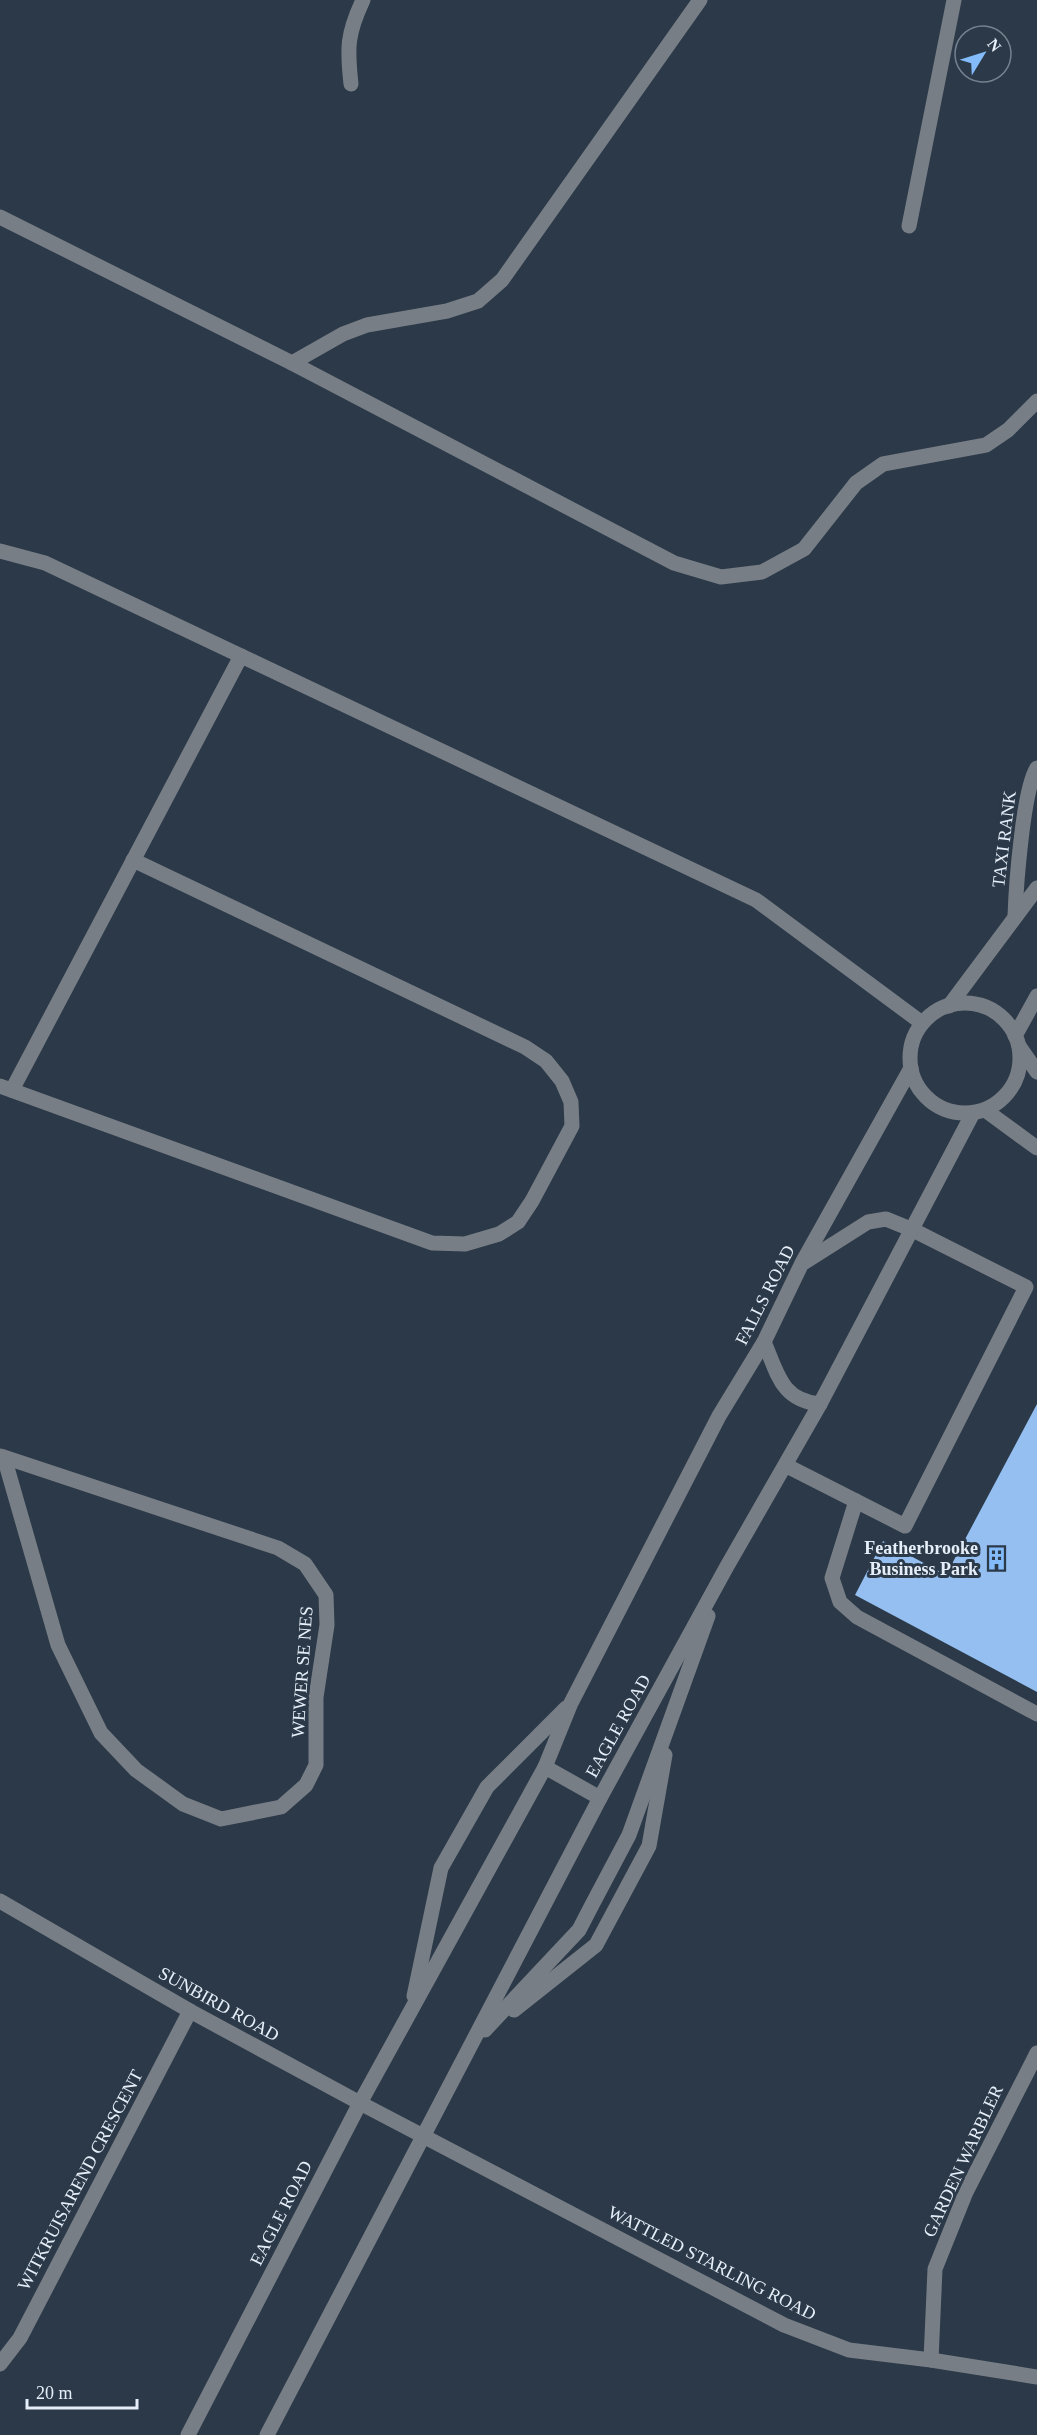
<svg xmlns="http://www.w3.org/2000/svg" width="1037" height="2435" viewBox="0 0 1037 2435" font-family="'Times New Roman',serif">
<rect width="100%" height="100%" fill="#2b3948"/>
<path fill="#94bff0" d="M1037,1404V1692L855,1595L883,1541L946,1575Z"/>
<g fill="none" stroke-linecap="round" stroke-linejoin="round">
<g stroke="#787e86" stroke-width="15">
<path d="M351,84C347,48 347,34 363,0"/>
<path d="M0,217L292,363L674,563L721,577L762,572L804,549L856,483L883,464L986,445L1008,430L1037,401"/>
<path d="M909,226L954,0"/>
<path d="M292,363L343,334L367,325L447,311L478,301L502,280L700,0"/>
<path d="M0,551L45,563L756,900L922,1023"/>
<path d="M1015,916C1016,887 1023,789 1037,768"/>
<circle cx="965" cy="1058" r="55"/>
<path d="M949,1006L1037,888"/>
<path d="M1015,1036L1037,996"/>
<path d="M1019,1046L1037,1072"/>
<path d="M0,1086L432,1243L465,1244L499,1234L518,1222L532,1201L572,1126L571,1102L562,1081L546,1061L525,1047L133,860"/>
<path d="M12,1090L241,656"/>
<path d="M985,1110L1037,1148"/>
<path d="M764,1342C778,1374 781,1400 820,1404"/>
<path d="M0,1456L4,1457L278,1548L305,1564L326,1595L327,1625L316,1697V1765L306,1785L281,1807L221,1819L183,1804L136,1770L101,1733L58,1645L4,1457"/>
<path d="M787,1466L905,1526L1026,1287L913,1230L886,1219L868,1222L805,1262"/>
<path d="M856,1501L832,1578L840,1602L857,1617L1037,1714"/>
<path d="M545,1767L600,1798"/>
<path d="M0,1901L190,2011L360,2103L784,2325L849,2350L931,2360L1037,2377"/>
<path d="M414,1996L441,1868L487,1787L566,1708"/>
<path d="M514,2010L596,1945L649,1846L665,1755"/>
<path d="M485,2030L579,1930L593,1903L629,1835L708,1616"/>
<path d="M931,2360L935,2269L966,2192L1037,2053"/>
<path d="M0,2364L20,2338L190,2011"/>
<path d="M188,2435L360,2103L545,1767L571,1703L719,1416L764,1342L802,1263L911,1068"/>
<path d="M267,2435L600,1798L726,1568L820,1404L973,1113"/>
</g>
</g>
<defs>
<symbol id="building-bare" viewBox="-9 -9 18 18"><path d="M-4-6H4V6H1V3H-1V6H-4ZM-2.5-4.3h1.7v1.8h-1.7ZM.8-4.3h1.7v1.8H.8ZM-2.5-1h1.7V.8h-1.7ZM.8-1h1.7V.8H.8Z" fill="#84bcfb" stroke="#2b3948" stroke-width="2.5" paint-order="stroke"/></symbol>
</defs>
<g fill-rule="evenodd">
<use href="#building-bare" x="980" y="1542" width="33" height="33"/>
</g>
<g text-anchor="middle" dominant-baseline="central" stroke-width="6" stroke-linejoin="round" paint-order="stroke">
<g font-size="18" fill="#e6eff9" stroke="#2b3948">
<text transform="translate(1004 839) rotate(-83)">TAXI RANK</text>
<text transform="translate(765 1295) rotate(-63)">FALLS ROAD</text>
<text transform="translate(302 1672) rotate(-86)">WEWER SE NES</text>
<text transform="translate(618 1726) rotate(-61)">EAGLE ROAD</text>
<text transform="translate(219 2004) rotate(29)">SUNBIRD ROAD</text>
<text transform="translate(963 2161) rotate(-65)">GARDEN WARBLER</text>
<text transform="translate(80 2180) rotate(-62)">WITKRUISAREND CRESCENT</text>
<text transform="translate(281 2213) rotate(-63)">EAGLE ROAD</text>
<text transform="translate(712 2263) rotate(27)">WATTLED STARLING ROAD</text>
</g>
<g font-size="18" font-weight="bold" fill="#e6eff9" stroke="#2b3948" text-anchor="end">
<text x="978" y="1548">Featherbrooke<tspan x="978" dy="21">Business Park</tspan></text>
</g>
</g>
<g transform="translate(983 54) rotate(52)"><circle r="28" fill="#2b3948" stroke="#76828f" stroke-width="1.5"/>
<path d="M0-4.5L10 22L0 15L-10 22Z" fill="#84bcfb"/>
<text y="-9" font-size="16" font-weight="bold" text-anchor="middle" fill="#e6eff9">N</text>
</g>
<path d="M27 2399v9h110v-9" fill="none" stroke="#e6eff9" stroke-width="3"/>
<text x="36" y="2399" font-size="18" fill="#e6eff9" stroke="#2b3948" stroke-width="4.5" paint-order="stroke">20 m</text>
</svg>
